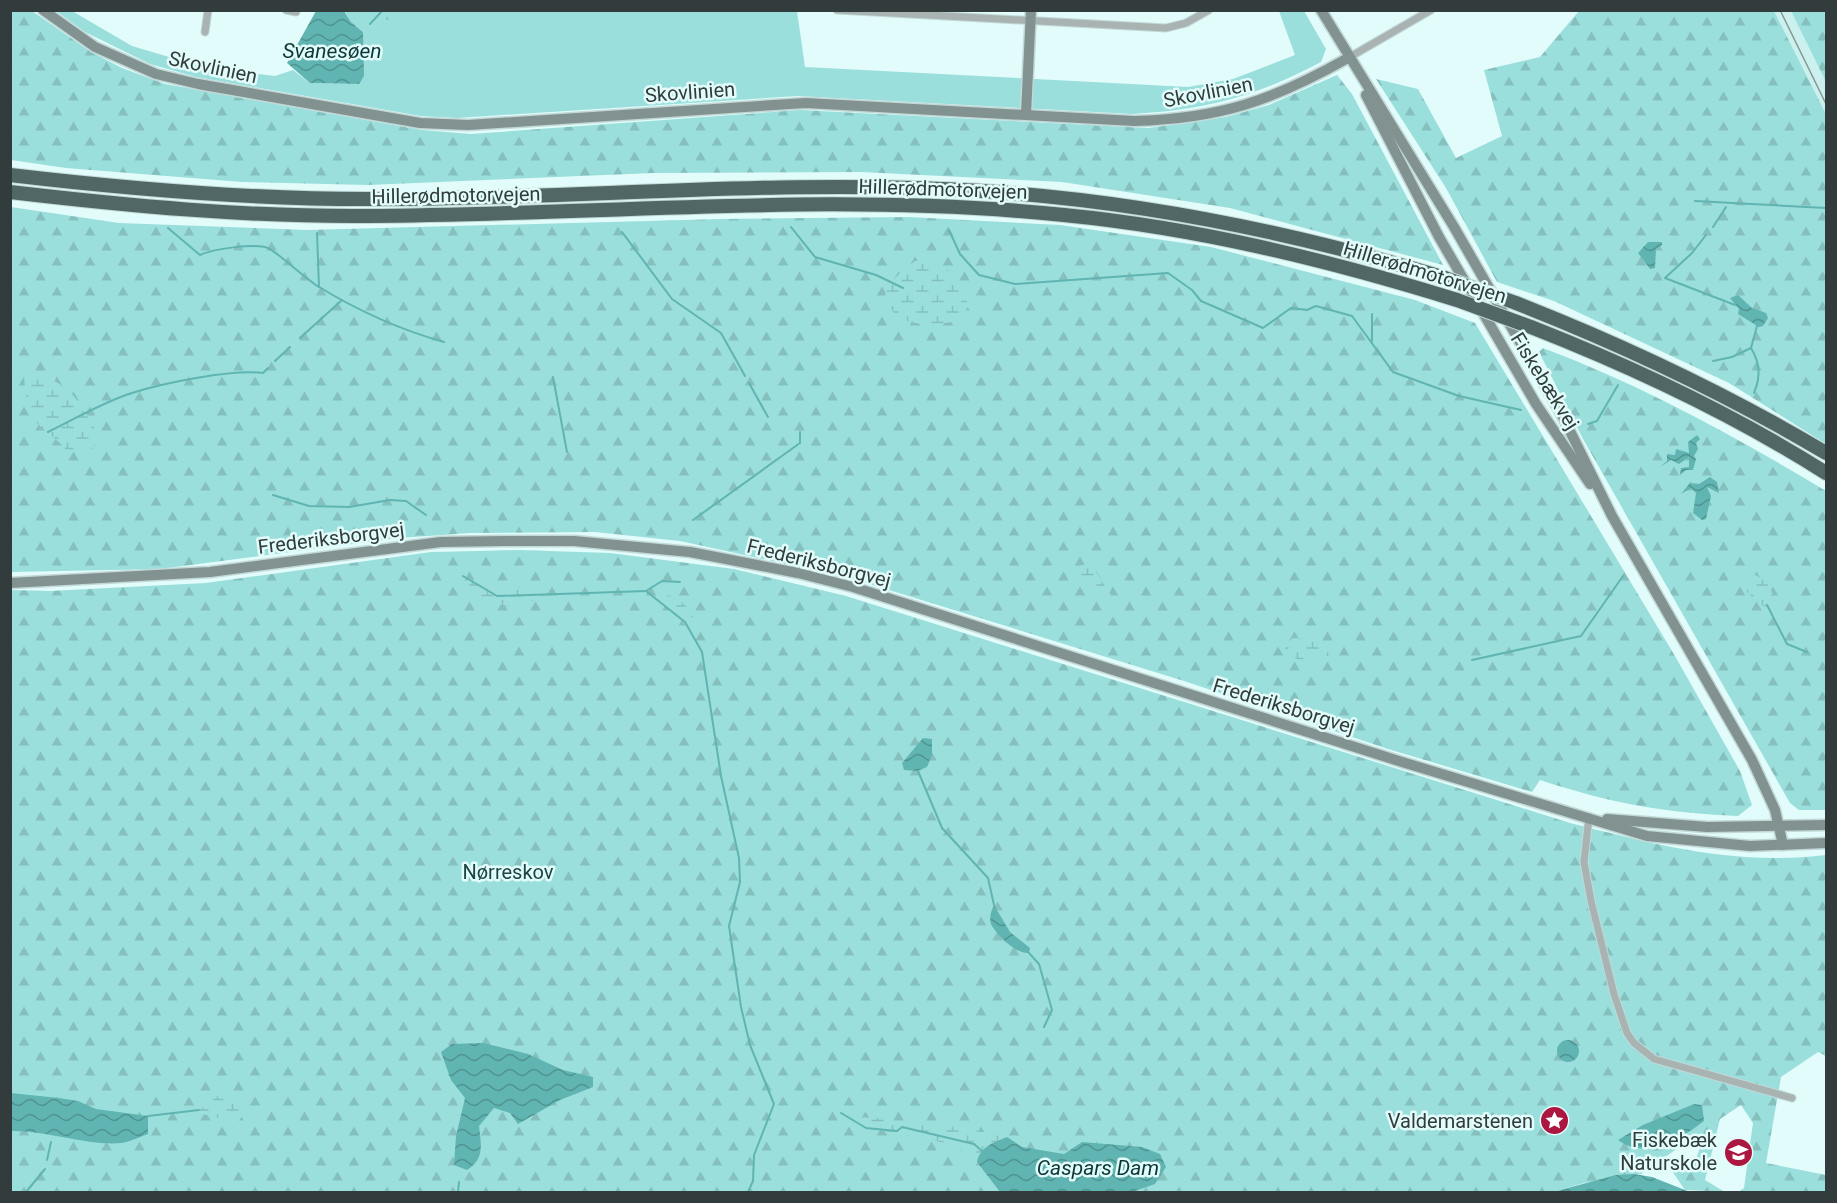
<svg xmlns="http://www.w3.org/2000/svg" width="1837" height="1203" viewBox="0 0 1837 1203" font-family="Roboto,sans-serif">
<defs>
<pattern id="forest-firs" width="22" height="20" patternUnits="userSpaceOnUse" patternTransform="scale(1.5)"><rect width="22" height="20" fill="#9adfdc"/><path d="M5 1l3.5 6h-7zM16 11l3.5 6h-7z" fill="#85c0be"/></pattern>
<pattern id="wetland-marsh" width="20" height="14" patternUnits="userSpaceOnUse" patternTransform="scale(1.5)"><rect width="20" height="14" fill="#9adfdc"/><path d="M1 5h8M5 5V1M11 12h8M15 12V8" fill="none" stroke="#85c0be"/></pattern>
<pattern id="water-waves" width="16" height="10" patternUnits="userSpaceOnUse" patternTransform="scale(1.5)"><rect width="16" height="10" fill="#60b4b1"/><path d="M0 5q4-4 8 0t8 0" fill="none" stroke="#509491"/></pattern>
</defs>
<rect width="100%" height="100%" fill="#e1fcfa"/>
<path fill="#ccf0ed" d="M1774,11H1791L1826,82V114Z"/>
<path fill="#9adfdc" d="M344,10L797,11L805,67L1188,87L1233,79L1295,55L1279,11H1304L1326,49L1321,62C1257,96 1206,110 1132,114L798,96L457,118L421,116L196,77L150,64L85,32L56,11H72L132,46L206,68L275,76L293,70L310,83L359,84L363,32L351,22Z"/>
<g fill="url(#forest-firs)">
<path d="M11,10L32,11L91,52L122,68L165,84L422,130L471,134L800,110L1149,128L1226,117L1269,105L1337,75L1352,94L1443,265L1230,208L1062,182L861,172L653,173L368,185L242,182L66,168L11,160Z"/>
<path d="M375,11V10L427,11L421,15L412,13C398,23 390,23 376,14Z"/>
<path d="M1579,11H1774L1826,114V444L1729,383L1554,301L1497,282L1446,188L1376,79L1418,89L1456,158L1502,136L1484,70L1540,57Z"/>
<path d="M1791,11H1826V82Z"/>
<path d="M11,207L119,223L307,230L721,219L908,217L1060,225L1211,247L1415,300L1475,323L1675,656L1740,771L1752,805L1738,816C1664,813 1610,803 1540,780L1532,792L1388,749L1184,681L850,578L680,541L595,532L470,533L399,538L160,569L11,572Z"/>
<path d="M1543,348C1642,385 1736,437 1826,491V810H1799L1790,803L1583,439L1539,352Z"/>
<path d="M519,550L610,553L734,569L846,596L1570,823C1658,845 1734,866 1826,855V1056L1818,1052L1781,1077L1766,1163L1826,1175V1192H1739L1744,1188L1753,1123L1741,1105L1720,1119L1705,1180L1725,1192L1685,1190L1670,1168L1679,1157L1696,1159L1700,1148L1695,1136L1641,1174L1584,1183L1553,1192H11V590L50,591L206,583L431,552Z"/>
</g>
<g fill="url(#wetland-marsh)">
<path d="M915,261C931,261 951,267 960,283C964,290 964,298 969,305L960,320C941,325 909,328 894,313C890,309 887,300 885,295C890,280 903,270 915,261Z"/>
<path d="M39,375C73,385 81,405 98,434L91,453L65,449C57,438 46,433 37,423C27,412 26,393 24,378Z"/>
<path d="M1086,564L1096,572L1114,600L1110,606L1078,579V567Z"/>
<path d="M1755,575C1768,581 1779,595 1768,608L1758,603L1747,592V576Z"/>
<path d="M483,578L498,586L545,590L548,594C539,598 530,602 520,605C502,609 474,598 467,580Z"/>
<path d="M668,595C688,602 696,615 697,635L692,634C684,620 672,614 662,601Z"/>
<path d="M1292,638C1308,638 1320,640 1332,650L1331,656C1313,655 1299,668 1284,650Z"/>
<path d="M219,1095L233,1103H245L248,1109L237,1123L203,1114L199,1110Z"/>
<path d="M852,1117L879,1118L913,1125L960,1127L1007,1137C994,1142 980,1147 977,1162C943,1128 893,1145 852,1117Z"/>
</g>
<g fill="url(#water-waves)">
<path d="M316,11H344L351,22L363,32L364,76L359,84L310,83L287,63Z"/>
<path d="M1648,242H1662V245L1656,249L1655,268L1650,269L1638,253Z"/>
<path d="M1738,295L1752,308L1766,313L1768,318L1763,326L1759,327L1738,314L1739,309L1730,298Z"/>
<path d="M1697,435L1700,439L1696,443L1698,449L1694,456L1696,459L1693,470H1686L1680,475L1681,468L1689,467V457L1679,464L1671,460L1660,467L1667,461V454L1675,455L1676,449L1689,453L1688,442Z"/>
<path d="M1710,477L1717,482L1719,493L1707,487L1711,496L1706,519L1702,520L1693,513L1696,493L1691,488L1681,494L1690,483L1699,484Z"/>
<path d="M923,738L932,739V755L927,767L918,771L904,770L902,763Z"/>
<path d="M994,905L1010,932L1030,948L1029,953C1016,954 997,936 991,924C989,918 991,911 994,905Z"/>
<circle cx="1568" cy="1051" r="11"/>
<path d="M483,1043L528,1054L563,1070L593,1077V1087L560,1100L518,1124L510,1113L494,1108L479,1126C481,1144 485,1159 467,1170L454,1165L456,1136L465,1098L451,1080L441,1052L452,1044Z"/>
<path d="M10,1093L59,1098L78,1101L96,1109L148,1116V1134C139,1137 130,1142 121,1143C87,1146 47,1130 11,1131Z"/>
<path d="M1694,1104L1702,1105L1704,1121C1682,1138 1645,1161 1618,1140L1643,1125Z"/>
<path d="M1007,1137L1022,1147L1064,1154L1082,1142L1142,1147L1160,1154L1166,1167L1155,1184L1135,1191L1000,1192L977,1162C980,1147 994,1142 1007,1137Z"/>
<path d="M1634,1174L1652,1177L1690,1192H1553L1616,1175Z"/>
</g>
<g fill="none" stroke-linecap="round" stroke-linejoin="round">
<g stroke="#60b4b1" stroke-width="2">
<path d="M370,24L383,10"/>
<path d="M1695,201L1826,208"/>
<path d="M791,227L815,257L876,275L903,288"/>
<path d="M1713,227L1726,207"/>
<path d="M168,228L200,255C213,249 254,243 268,248C277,252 306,279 319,287C357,310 401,330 444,342"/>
<path d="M949,230L960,254L979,275L1015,284L1168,273L1192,290L1201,301L1263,328L1291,308L1307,310L1316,306L1352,316L1393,372L1459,396L1521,410"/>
<path d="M622,232L672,299L721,333L745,376"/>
<path d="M317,233L319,287"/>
<path d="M1706,235L1692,253L1665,278L1735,305"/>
<path d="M1372,314V341"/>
<path d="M300,338L342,300"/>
<path d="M1751,348C1760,363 1761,376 1754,393"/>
<path d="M275,361L290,347"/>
<path d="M1713,361L1732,357L1751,348L1757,326"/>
<path d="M553,377L567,452"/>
<path d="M749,383L768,417"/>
<path d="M1588,424L1597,421L1618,385"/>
<path d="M48,432C75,419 103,402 132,393C163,383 232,369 263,373L268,368"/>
<path d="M273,495L309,506L349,507L390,500L406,501L426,515"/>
<path d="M693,520L800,443V432"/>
<path d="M463,576L497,596L646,591"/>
<path d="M680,582L662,581L646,591L685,622L702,652L721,776L739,858L740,882L729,926L741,1007L750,1045L774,1104L754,1155L753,1181L748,1192"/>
<path d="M1767,605L1787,644L1807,652"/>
<path d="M1472,660L1581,636L1623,576"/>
<path d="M918,771L942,828L988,878L994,905"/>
<path d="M1029,953L1039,964L1052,1010L1044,1027"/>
<path d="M841,1113L866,1128L897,1131L902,1127L974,1144L982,1151"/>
<path d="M148,1116L199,1110"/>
<path d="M47,1160L51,1142"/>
<path d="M26,1192L45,1169"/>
<path d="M458,1192L459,1182"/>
</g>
<defs>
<g id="street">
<path d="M286,10L296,12"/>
<path d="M837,10L1166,28L1186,23L1209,10"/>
<path d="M205,32L208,10"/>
<path d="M1348,58L1431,10"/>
<path d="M1589,817L1584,862L1591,901L1614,994L1627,1033L1634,1043L1654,1059L1792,1098"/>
</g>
<g id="secondary">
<path d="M43,10L95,47L156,74L198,84L420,123L468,125L806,103L1134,121C1220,119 1274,100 1348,58"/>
<path d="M1321,10L1454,227L1564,419L1612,516L1752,760L1775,810L1783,845"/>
<path d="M1366,95L1439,237L1536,404L1590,484"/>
<path d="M1026,114L1031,10"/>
<path d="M10,583L210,572L441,542L505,541H574L690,552L798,573L853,587L1402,762L1647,836L1750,846L1826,843"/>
<path d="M1607,819L1707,827L1826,825"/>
</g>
<g id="highway">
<path d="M10,175C129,189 246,199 365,199C570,200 777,178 982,191C1140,201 1293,232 1445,278"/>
<path d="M10,192C130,206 248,217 368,216C600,215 833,191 1064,215C1198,228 1328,260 1457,300"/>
<path d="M1516,303C1623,345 1727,394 1826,453"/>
<path d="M1531,327C1633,367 1733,414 1826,473"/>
</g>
</defs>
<use href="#street" stroke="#c2d9d8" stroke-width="9"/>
<use href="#secondary" stroke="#c2d9d8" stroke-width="13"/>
<use href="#highway" stroke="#c2d9d8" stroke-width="16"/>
<use href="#street" stroke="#a8b3b2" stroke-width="7"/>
<use href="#secondary" stroke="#829291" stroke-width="10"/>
<use href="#highway" stroke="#506766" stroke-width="14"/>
<path stroke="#849695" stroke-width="1.5" d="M1780,10L1826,104"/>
<defs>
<g id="highway-bridge">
<path d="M1445,278L1516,303"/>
<path d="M1457,300L1531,327"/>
</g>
</defs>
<use href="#highway-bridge" stroke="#c2d9d8" stroke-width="16" stroke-linecap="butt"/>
<use href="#highway-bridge" stroke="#506766" stroke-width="14"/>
</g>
<defs>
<symbol id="sight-disc" viewBox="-11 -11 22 22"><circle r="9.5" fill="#ac1742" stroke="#e1fcfa"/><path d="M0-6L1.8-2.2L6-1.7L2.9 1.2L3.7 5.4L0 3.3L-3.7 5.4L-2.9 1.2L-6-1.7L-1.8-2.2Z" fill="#fff"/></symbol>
<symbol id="school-disc" viewBox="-11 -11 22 22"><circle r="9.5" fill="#ac1742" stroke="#e1fcfa"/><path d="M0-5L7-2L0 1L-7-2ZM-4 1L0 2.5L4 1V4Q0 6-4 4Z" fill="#fff"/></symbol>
</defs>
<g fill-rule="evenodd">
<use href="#sight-disc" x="1538" y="1104" width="33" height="33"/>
<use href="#school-disc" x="1722" y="1136" width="33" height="33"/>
</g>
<g text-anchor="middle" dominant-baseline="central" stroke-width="5" stroke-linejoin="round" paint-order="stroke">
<g font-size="20" fill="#323c3c" stroke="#e1fcfa">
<text transform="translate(213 67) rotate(12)">Skovlinien</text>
<text transform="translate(690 92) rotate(-4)">Skovlinien</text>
<text transform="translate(1208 92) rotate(-11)">Skovlinien</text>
<text transform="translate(943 189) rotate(2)">Hillerødmotorvejen</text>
<text transform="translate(456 195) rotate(-1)">Hillerødmotorvejen</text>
<text transform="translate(1425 272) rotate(17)">Hillerødmotorvejen</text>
<text transform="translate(1545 381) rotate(58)">Fiskebækvej</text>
<text transform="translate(331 538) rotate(-7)">Frederiksborgvej</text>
<text transform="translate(819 563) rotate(14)">Frederiksborgvej</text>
<text transform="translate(1284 706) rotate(17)">Frederiksborgvej</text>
</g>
<g font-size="20" fill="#1d4543" stroke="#e1fcfa">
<text x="508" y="872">Nørreskov</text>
</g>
<g font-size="20" fill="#323c3c" stroke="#e1fcfa" text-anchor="end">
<text x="1533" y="1121">Valdemarstenen</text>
<text x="1717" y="1140">Fiskebæk<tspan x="1717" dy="23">Naturskole</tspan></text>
</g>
<g font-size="21" font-style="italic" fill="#0d3736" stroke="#e1fcfa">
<text x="332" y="51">Svanesøen</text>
<text x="1098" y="1168">Caspars Dam</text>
</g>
</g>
<rect width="1837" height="1203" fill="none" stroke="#323c3c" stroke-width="24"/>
</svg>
